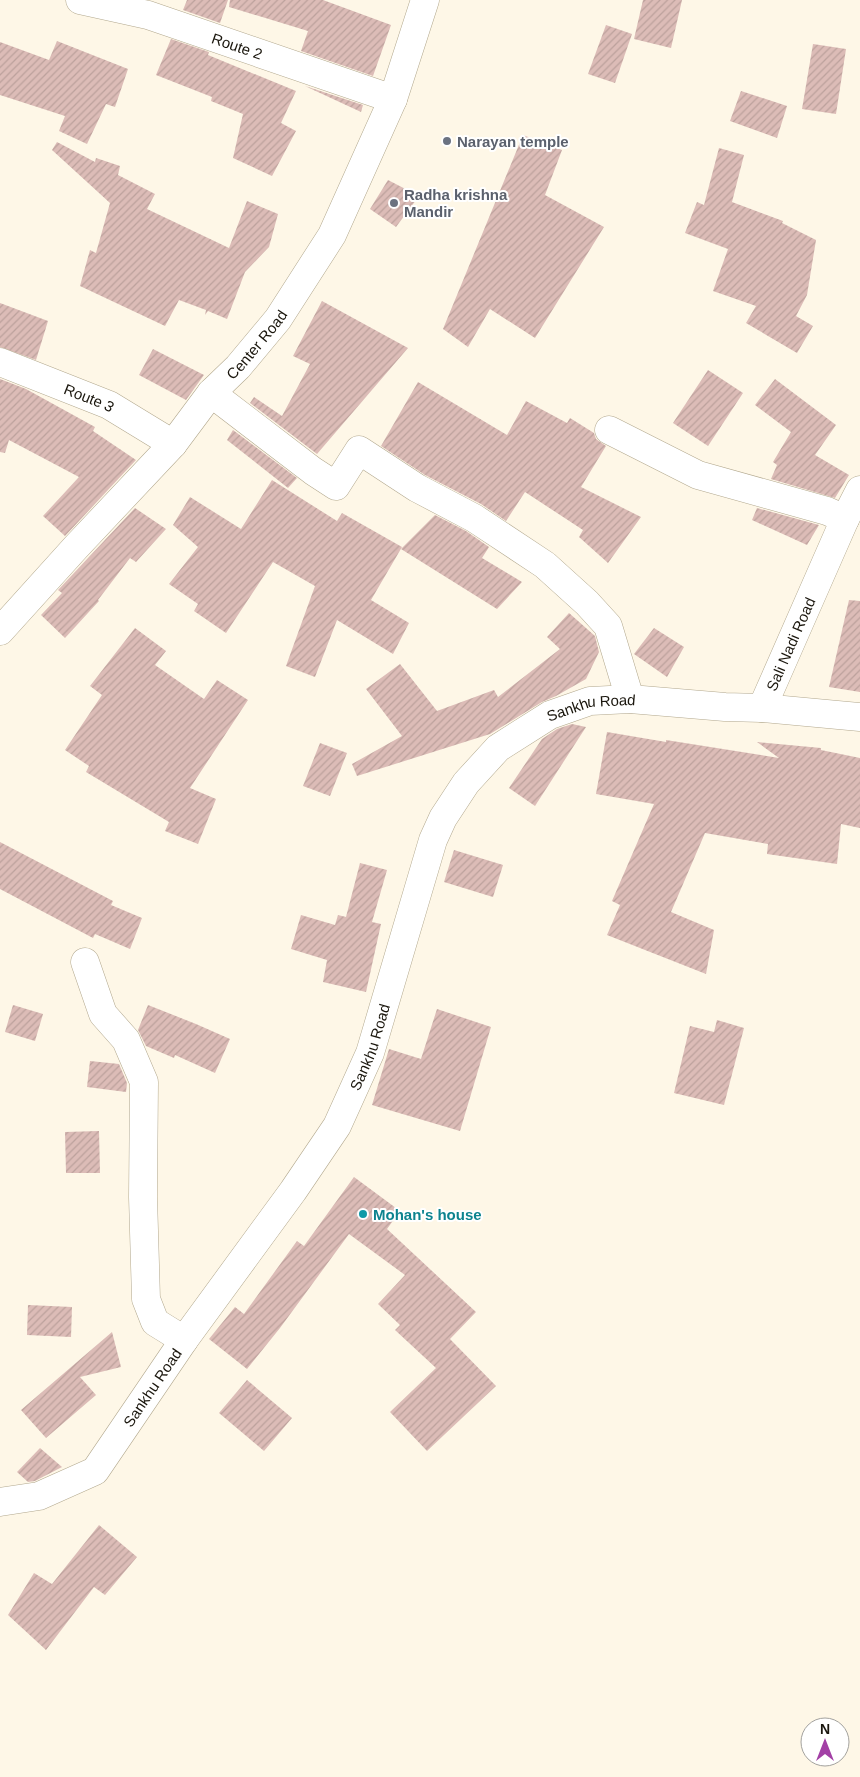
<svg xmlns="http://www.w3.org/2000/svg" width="860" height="1777" viewBox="0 0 860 1777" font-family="Arial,sans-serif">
<defs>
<pattern id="building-hatch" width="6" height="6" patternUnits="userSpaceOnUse" patternTransform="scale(1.25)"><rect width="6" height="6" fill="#dcbcb7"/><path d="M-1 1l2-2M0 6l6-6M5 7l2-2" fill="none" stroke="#bca19c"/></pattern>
</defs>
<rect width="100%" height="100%" fill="#fef7e7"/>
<g fill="url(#building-hatch)">
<path d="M187,0H228L220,23L183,10Z"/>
<path d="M230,0H323L391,25L373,76L301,51L308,31L229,7Z"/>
<path d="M643,0H682L671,48L634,39Z"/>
<path d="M606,25L632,34L615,83L588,74Z"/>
<path d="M171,39L209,52L208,55L296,91L281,123L296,131L272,176L233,158L243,114L211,101L212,97L156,75Z"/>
<path d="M57,41L128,69L115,107L106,104L87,144L59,131L65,116L0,95V42L49,60Z"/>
<path d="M813,44L846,49L836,114L802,109Z"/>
<path d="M305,86L363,105L361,112Z"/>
<path d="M741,91L787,106L777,138L730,121Z"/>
<path d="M523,135L562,150L545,195L604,227L535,338L490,309L468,347L443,329Z"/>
<path d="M57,142L95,162L96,158L120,166L118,175L155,194L147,209L229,248L247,201L278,214L269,247L245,272L227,319L208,311L205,315L206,310L179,300L165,326L80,286L90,250L96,253L110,203L52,150Z"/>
<path d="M719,148L744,155L732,202L783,221L782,223L816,240L807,295L796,316L813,326L797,353L746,323L756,306L713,291L728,249L685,233L697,202L704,205Z"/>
<path d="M388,180L419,196L396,227L370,209Z"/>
<path d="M322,301L408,348L317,454L250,403L254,397L282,416L310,364L293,356Z"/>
<path d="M0,303L48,321L36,360L0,347Z"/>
<path d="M153,349L204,375L186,400L139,375Z"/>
<path d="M708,370L743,393L708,446L673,423Z"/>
<path d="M0,379L26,389L95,427L93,431L136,460L65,536L43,516L79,477L9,440L5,453L0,452Z"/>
<path d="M775,379L836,425L815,455L849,475L835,498L771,479L777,465L773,462L791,432L755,405Z"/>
<path d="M418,382L507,435L526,401L567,423L570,418L594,433L596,439L606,446L581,487L641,517L608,563L579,537L583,530L525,492L506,521L481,504L425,475L381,446Z"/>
<path d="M233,430L297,478L288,488L227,440Z"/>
<path d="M272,480L337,521L342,513L402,547L371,600L409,623L393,654L337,620L315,677L286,666L315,586L273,562L226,633L194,611L198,604L169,584L198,547L173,525L190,497L241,529Z"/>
<path d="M135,508L166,529L136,562L130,558L98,600L99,601L65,638L41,615L62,593L58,590Z"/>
<path d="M757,508L819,525L807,545L752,520Z"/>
<path d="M435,515L466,531L489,547L482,558L522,582L497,609L401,549Z"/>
<path d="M849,600L860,601V692L829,687Z"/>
<path d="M569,613L595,636L599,652L586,679L556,696L542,702L490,734L357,776L352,764L402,736L366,689L400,664L437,711L494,690L498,697L560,649L547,637Z"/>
<path d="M135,628L166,651L155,665L204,699L217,680L248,700L190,788L216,799L198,844L165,831L169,822L86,772L89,766L65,750L102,695L90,686Z"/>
<path d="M654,628L684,647L667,677L634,654Z"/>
<path d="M572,724L586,727L535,806L509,788L542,739L557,729Z"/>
<path d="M607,732L666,742V740L779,758L757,742L821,748V750L860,758V828L841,824L837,864L767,854L768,844L705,833L671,912L714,930L706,974L607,935L620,905L612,901L654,804L596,794Z"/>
<path d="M320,743L347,753L330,796L303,786Z"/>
<path d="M0,842L113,901L111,905L142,918L130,949L95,934L93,938L0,889Z"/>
<path d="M454,850L503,865L493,897L444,882Z"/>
<path d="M360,863L387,870L372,922L381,924L366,992L323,982L327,960L291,949L301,915L335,925L338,915L346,917Z"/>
<path d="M13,1005L43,1014L35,1041L5,1032Z"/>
<path d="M148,1005L196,1024L230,1039L215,1073L175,1055L174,1058L146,1046L138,1030Z"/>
<path d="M437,1009L491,1027L460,1131L372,1105L389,1049L421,1059Z"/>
<path d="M717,1020L744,1028L724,1105L674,1093L690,1026L714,1032Z"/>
<path d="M90,1061L119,1064L127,1083L126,1092L87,1087Z"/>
<path d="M99,1131L100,1173H66L65,1132Z"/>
<path d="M354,1177L400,1211L387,1229L476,1312L450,1339L496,1386L427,1451L390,1412L436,1368L395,1330L400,1325L378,1304L405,1275L349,1234L280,1328L247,1369L209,1339L235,1307L244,1314L297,1241L304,1246Z"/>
<path d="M28,1305L72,1307L71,1337L27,1335Z"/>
<path d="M112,1332L121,1367L80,1377L96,1395L46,1438L21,1410Z"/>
<path d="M247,1380L292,1418L264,1451L219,1413Z"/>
<path d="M40,1448L62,1467L35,1481L28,1482L17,1472Z"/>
<path d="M99,1525L137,1557L105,1595L94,1587L46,1650L8,1615L34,1573L52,1584Z"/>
</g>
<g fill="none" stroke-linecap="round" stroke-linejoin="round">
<defs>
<g id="street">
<path id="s1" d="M80,0L148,15L393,99"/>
<path id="s2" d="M0,362L109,405L173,444"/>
<path d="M211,393L313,471L336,486L359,450L417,488L474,518L545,565L587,603L608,626L630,699"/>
<path d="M609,430L698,475L827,511L845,519"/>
<path id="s3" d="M0,631L76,547L173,444L211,393L238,367L278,319L332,235L393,99L425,0"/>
<path d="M85,962L103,1014L126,1040L144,1082L143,1197L146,1299L155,1322L184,1340"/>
</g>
<g id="secondary">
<path id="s4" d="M762,708L845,519L860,490"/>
<path id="s5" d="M0,1502L39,1496L95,1471L184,1340L293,1191L337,1126L370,1053L433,840L443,818L466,783L498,748L550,715L590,701L630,699L725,707L762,708L860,717"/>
</g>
</defs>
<use href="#street" stroke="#b2a88e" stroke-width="29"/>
<use href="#secondary" stroke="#b2a88e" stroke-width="29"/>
<use href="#street" stroke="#fff" stroke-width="28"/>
<use href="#secondary" stroke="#fff" stroke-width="28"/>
</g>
<g fill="#6b7280" stroke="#fff" stroke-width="2">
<circle cx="447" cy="141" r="5"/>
<circle cx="394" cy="203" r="5"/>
</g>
<circle fill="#0f9aa8" stroke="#fff" stroke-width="2" cx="363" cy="1214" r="5"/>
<g text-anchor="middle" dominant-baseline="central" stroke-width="4" stroke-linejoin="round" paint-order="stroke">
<g font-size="15" fill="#1a160d" stroke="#fff">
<text stroke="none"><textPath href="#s1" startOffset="164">Route 2</textPath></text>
<text stroke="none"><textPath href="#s3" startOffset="385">Center Road</textPath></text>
<text stroke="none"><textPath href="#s2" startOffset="96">Route 3</textPath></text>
<text stroke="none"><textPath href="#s4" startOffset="70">Sali Nadi Road</textPath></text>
<text stroke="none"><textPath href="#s5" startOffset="1042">Sankhu Road</textPath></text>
<text stroke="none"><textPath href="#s5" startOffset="608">Sankhu Road</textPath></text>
<text stroke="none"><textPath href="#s5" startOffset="202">Sankhu Road</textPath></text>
</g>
<g font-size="15" font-weight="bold" fill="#5b616d" stroke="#fff" text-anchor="start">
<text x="457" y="141">Narayan temple</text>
<text x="404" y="194">Radha krishna<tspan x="404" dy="17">Mandir</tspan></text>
</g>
<g font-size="15" font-weight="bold" fill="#0d838f" stroke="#fff" text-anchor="start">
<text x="373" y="1214">Mohan's house</text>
</g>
</g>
<g transform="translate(825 1742)"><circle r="24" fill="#ffffff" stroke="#a3a29e"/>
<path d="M0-4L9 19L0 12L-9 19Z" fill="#a340a6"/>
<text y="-8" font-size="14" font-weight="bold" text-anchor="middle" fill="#1a160d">N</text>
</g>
</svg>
